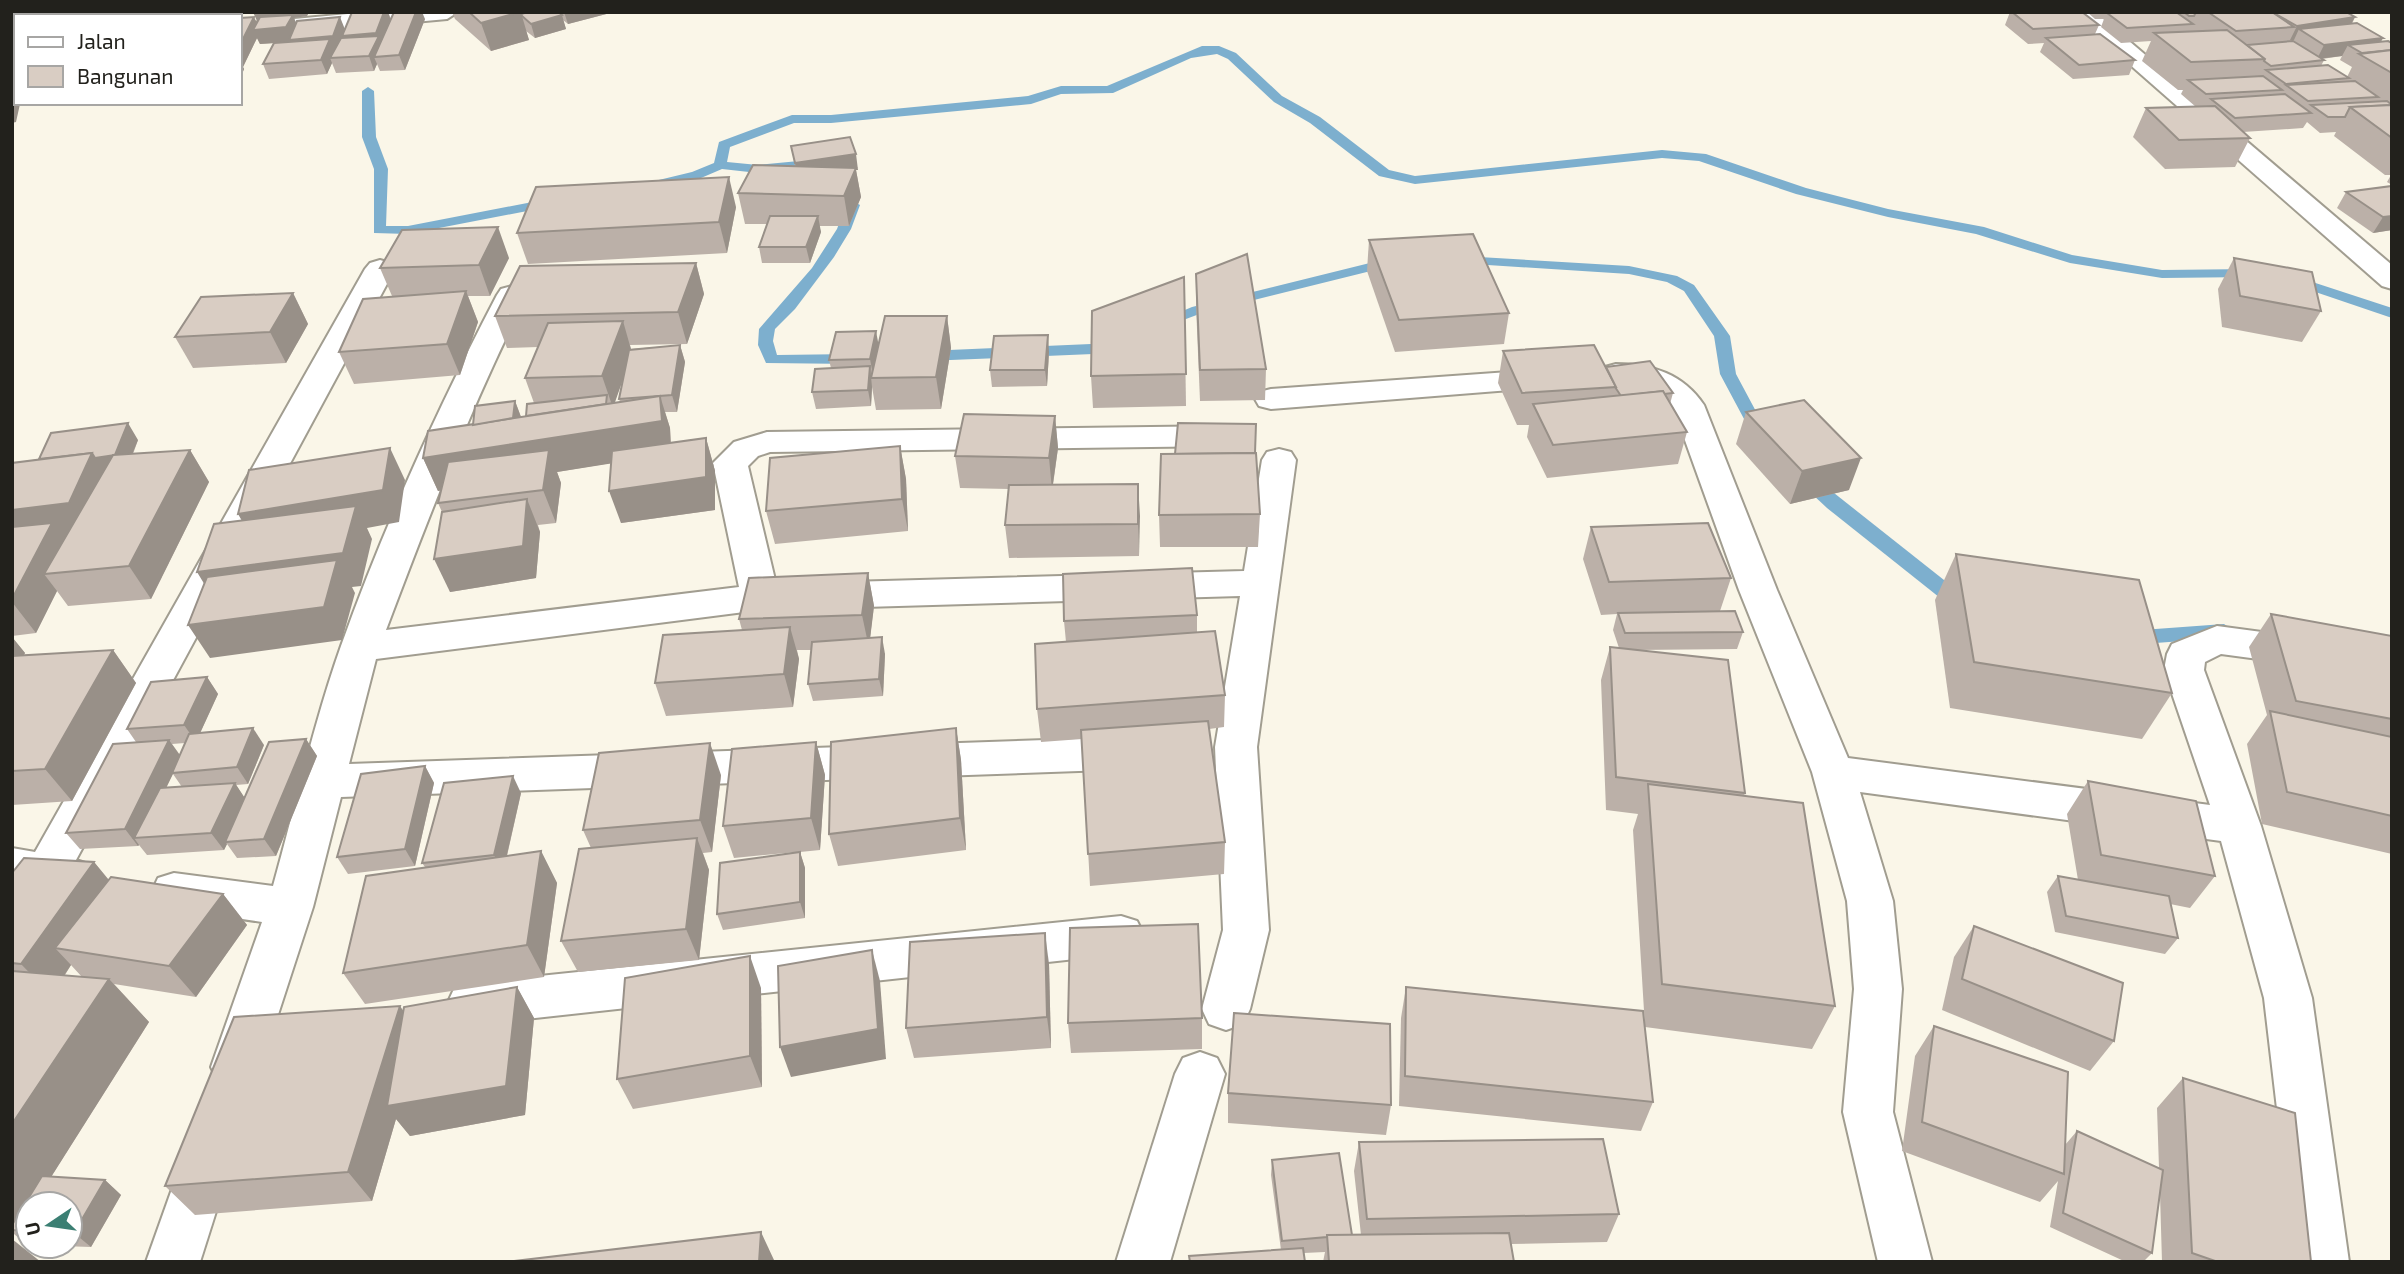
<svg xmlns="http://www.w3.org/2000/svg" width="2404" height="1274" viewBox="0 0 2404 1274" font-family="'Exo 2',sans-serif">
<rect width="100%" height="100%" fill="#faf6e8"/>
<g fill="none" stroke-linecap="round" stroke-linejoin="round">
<g fill="#7dafce" fill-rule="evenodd">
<path d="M1202,46H1219L1236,53L1282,96L1320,117L1389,170L1415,176L1662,150L1706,154L1806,188L1888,209L1984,227L2072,255L2162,270L2251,269L2258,273L2251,277L2162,278L2070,263L1976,234L1888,217L1796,194L1699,161L1662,158L1415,184L1379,176L1310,123L1274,102L1228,59L1217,54L1191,58L1113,93L1061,94L1031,104L831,123H794L730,147L727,162L758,165L820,159L825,160V166L758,173L722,169L701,178L645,189L638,185L692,172L714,163L719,142L792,115H831L1028,96L1061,86H1107Z"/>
<path d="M368,87L374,91L376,137L388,169L386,226H408L553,198L560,202L553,206L408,234L374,233V169L362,137V91Z"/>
<path d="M853,201L860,205L851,229L834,257L795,309L775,329L773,341L777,355L854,354L862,359L854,364L766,363L758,345L759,329L812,268L837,229L846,205Z"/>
<path d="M1462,256L1629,266L1677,276L1694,285L1730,336L1736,374L1767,432L1759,437L1751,432L1720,374L1714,336L1684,291L1667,282L1629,274L1457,263V257Z"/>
<path d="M1390,258L1397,262L1395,265L1202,313L1162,328L1154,323L1192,307Z"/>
<path d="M2291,275L2392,308V318L2286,282L2284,279Z"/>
<path d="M1114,336L1120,338V344L1093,354L926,361L918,356L926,351L1091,344Z"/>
<path d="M1804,473L1810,474L1968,599L1970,604L1968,609H1954L1827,508L1795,478Z"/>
<path d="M2224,624L2234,631L2224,638L2128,645L2118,638L2128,631Z"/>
</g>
<defs>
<g id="minor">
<path d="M86,12H109L108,16H85Z"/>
<path d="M369,12H458L447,19L240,38V24Z"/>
<path d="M2070,12H2095L2392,265V289L2382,286Z"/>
<path d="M380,260L390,263L395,269L76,860L85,863L91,876L85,889L69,894L12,884V848L35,852L365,269L370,263Z"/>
<path d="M512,286L523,289L527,295C472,404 429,516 386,630L739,587L713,463L734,442L767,432L1228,426L1240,429L1245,436L1240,443L1228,446L770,452L758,456L748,466L776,584L1244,571L1262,460L1267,452L1279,449L1291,452L1296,460L1257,747L1269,930L1250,1009L1243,1024L1226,1030L1209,1024L1202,1009L1223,930L1215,747L1240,596L760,610L376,659L349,764L1135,737L1150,742L1156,753L1150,764L1135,769L341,797L313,907L261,1067L253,1083L236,1089L219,1083L211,1067L262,922L174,909L158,904L152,891L158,878L174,873L273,886C295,807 314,722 341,646C384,526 438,408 497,295L501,289Z"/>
<path d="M1616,364C1653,364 1683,374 1704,405L1777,590L1848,758L2210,805L2164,670L2167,654L2172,644L2217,626L2351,644L2392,658V687L2347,671L2221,654L2205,662L2204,670L2261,826L2312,998L2349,1262H2295L2264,998L2221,841L1860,792L1893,901L1902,989L1893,1112L1932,1262H1878L1843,1112L1854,989L1847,901L1812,772L1739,590L1673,407L1646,386L1605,381L1600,374L1605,367Z"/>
<path d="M1549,369L1560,372L1565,379L1560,386L1271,409L1259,406L1255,399L1259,392L1271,389Z"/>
<path d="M1121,916L1137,921L1144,935L1137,949L1121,954L471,1025L454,1019L447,1004L454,989L471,983Z"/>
<path d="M1200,1052L1217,1058L1225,1074L1170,1262H1116L1175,1074L1183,1058Z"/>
<path d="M206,1137L224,1144L232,1161L200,1262H146L188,1144Z"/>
</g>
</defs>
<use href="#minor" stroke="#a19d90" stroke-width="4"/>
<use href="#minor" fill="#fff" fill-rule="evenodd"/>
</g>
<g fill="#bbb0a8" fill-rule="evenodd">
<path d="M253,12H309L307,16L294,18L296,24L345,29L352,12H388L391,19H425L405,70L380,71L377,64L374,71L336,73L332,63L327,74L269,79L263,64L274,43L260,44L257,38L243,67L244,69L240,79V18L257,23L258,21Z"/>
<path d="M452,12H614L568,24L563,20L566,29L535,38L526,31L529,40L491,51L455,19Z"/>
<path d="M2010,12H2082L2099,25L2095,34L2135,60L2129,75L2073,79L2040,52L2044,43L2028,44L2005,25Z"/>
<path d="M2087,12H2346L2355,17L2352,24L2381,42L2392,43V185L2387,182L2391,175H2385L2334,136L2336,132L2320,133L2307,122L2303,128L2243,132L2250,138L2235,167L2165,169L2133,137L2146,108L2196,107L2181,94L2183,90H2178L2142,61L2151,41L2121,43L2101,27L2104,19H2095ZM2342,56L2340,60L2352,67L2347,77L2321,66L2324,60L2322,59Z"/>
<path d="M791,146L858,170H856L861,197L849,226H819L821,232L810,263H762L759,247L767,224H745L738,193L795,166Z"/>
<path d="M2392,186V230L2373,233L2337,208L2346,192Z"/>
<path d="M736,207L727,253L528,264L517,233Z"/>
<path d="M1369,240L1509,313L1504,344L1395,352L1367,271Z"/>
<path d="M509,258L490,296H468L478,322L460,375L354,384L339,352L392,296L380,268Z"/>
<path d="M2234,258L2321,311L2302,342L2222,327L2218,289Z"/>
<path d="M696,263L704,294L687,344L630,345L631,349L680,345L685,362L677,412H665L670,428L671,443L706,438L715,471V510L621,523L611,463L557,472L561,483L556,523L538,525L540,532L536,578L450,592L442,512L438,503L441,490L438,491L423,458L473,425L515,401L521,417L526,416L534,403L525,378L538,347L507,348L495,316ZM624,377L619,399L620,402L614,403Z"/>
<path d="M1196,274L1266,369L1265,400L1200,401L1196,305Z"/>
<path d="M1184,277L1186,406L1093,408L1091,376Z"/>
<path d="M293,293L308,324L286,363L193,368L175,337Z"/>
<path d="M947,316L951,348L941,409L876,410L872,387L871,406L816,409L812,392L831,368L829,360L878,344Z"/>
<path d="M1503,351L1606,367L1673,393L1670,404L1687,432L1678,464L1547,478L1527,437L1529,425H1517L1498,383Z"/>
<path d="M1049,352L1047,386L992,387L990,370Z"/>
<path d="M1746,412L1849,490L1790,504L1736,444Z"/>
<path d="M1055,416L1058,448L1053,485L1138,484L1139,556L1009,558L1005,525L1009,489L960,488L955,456Z"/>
<path d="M138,440L133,454L190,450L209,482L151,599L68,606L57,591L36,633L12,636V463L39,459Z"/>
<path d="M900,446L906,479L908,531L775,544L766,511Z"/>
<path d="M1255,453L1260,514L1258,547H1160L1159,515Z"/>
<path d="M1591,527L1731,578L1720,611L1690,612L1743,632L1737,649L1636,650L1745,793L1744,796L1835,1006L1812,1049L1645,1027L1633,830L1638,814L1606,810L1601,680L1610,647L1619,648L1613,630L1617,614L1601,615L1583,559Z"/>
<path d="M1956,554L2172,693L2142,739L1950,708L1935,600Z"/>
<path d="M868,573L874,606L870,637L885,654L883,696L813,701L808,684L811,650H797L799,659L793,707L666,716L655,683L742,630L739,619Z"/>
<path d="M2271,614L2392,636V854L2262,824L2247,744L2267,715L2249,647Z"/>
<path d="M1197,615V632L1225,695L1224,727L1209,729L1225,842L1224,874L1090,886L1082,739L1041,742L1037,709L1066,642L1064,621Z"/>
<path d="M12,637L25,653L24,655L113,650L136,683L72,801L12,805Z"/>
<path d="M207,677L218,694L200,733L264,745L248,784L236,785L244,797L306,739L317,756L276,856L237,858L227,844L224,850L147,855L139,845L138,846L80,849L66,833L136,742L127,729ZM185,743L180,755L172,744ZM173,774L182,787L166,788Z"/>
<path d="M956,728L961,760L966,850L838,866L829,834Z"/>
<path d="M816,742L825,775L820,850L800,852L805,868V918L723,930L717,914L796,852L734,858L723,826Z"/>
<path d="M425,766L434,783L415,866L348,874L337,857Z"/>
<path d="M721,775L712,852L703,853L709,870L699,960L578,972L561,941L591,848L583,830Z"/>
<path d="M2088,781L2215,876L2190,908L2170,904L2178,938L2165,954L2055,932L2047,892L2058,876L2078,880L2067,814Z"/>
<path d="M521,793L507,856L541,851L557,883L544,977L365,1004L343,973L425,867L422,863Z"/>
<path d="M94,862L109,880L223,894L247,925L196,997L114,984L149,1022L51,1177L105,1180L121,1195L91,1247L61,1246H70V1204H28L27,1245L14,1234L12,1238V873ZM71,965L82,977L65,975Z"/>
<path d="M1974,926L2114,1041L2090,1071L1942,1010L1954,957Z"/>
<path d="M1049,964L1051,1048L914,1058L906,1028Z"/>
<path d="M517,987L534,1018L525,1115L410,1136L396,1119L372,1201L195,1215L165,1186L403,1011Z"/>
<path d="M1406,987L1653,1102L1641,1131L1399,1106L1401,1018Z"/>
<path d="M761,988L762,1087L633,1109L617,1079Z"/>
<path d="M1202,1018V1049L1071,1053L1068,1023Z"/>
<path d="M1934,1026L2065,1145L2077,1131L2159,1168L2157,1108L2183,1078L2311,1262H2162L2160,1194L2152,1253L2143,1262H2126L2050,1227L2058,1181L2040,1202L1902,1151L1915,1056Z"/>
<path d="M1228,1093L1391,1105L1386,1135L1228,1123Z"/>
<path d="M1359,1142L1619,1214L1607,1242L1511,1244L1514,1262H1323L1325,1252L1304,1253L1281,1250L1271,1175L1272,1160L1352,1235H1361L1354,1171Z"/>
</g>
<g fill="#989088">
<path d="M51,12H83L81,16H48Z"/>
<path d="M253,12H309L307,16L294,18L299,29L340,17L346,32L384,12H388L391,21L374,57L377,64L374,71L369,56L330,58L332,63L327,74L321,60L290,42L260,44L257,38L243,67L244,69L240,79V45L254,17L260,29L291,18L257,21Z"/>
<path d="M416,12H422L425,19L405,70L399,55Z"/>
<path d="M519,12H549L562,15L566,29L535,38L531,24L522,16L529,40L491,51L481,23Z"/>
<path d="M564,12H614L568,24Z"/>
<path d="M12,13L16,16V50L12,44Z"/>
<path d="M2355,17L2347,31L2299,29L2294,40H2290L2297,26Z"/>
<path d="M2383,38L2375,53L2348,45L2342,56L2317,59L2324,45Z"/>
<path d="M16,80V103L20,104L16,122L12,123V87Z"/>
<path d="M856,154L858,170H856L861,197L849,226L844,196L798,178L795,163Z"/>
<path d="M729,177L736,207L727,253L719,222Z"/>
<path d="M818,216L821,232L810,263L806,247Z"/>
<path d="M2392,216V230L2373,233L2383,217Z"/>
<path d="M498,227L509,258L490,296L479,265Z"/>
<path d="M696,263L704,294L687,344L678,312Z"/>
<path d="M466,291L478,322L460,375L447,344Z"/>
<path d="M293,293L308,324L286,363L270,332Z"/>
<path d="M947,316L951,348L941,409L936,377Z"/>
<path d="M623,321L632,353L613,408L602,376Z"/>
<path d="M876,331L879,347L873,375L870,359Z"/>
<path d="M1048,335L1049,352L1047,386L1045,370Z"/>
<path d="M680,345L685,362L677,412L672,395Z"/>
<path d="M870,366L872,387L871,406L868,390Z"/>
<path d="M660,396L670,428L671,454L557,472L561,483L556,523L543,490L545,474L438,491L423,458Z"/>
<path d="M515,401L521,417L479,444Z"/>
<path d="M1055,416L1058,448L1052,490L1049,458Z"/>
<path d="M128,423L138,440L125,472L91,535L63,539L74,555L44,574L57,591L36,633L12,602V510L92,453Z"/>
<path d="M706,438L715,471V510L621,523L609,491Z"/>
<path d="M900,446L906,479L908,531L902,499Z"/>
<path d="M390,448L405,480L399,522L367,528L372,539L361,586L352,587L355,593L342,640L210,658L188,625L217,605L197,572L257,547L238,514Z"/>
<path d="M190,450L209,482L151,599L129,566Z"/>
<path d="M1861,458L1849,490L1790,504L1802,471Z"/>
<path d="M1138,484L1140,516L1139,556L1138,524Z"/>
<path d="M527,499L540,532L536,578L450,592L434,559Z"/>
<path d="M868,573L874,606L869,648L862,615Z"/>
<path d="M790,627L799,659L793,707L784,674Z"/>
<path d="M12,637L25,653L12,674Z"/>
<path d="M882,637L885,654L883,696L879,679Z"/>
<path d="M113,650L136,683L72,801L45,769Z"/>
<path d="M207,677L218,694L196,742L184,725Z"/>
<path d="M253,728L264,745L248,784L237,767Z"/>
<path d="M956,728L961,760L966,850L960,818Z"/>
<path d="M306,739L317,756L276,856L264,839Z"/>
<path d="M169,740L181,757L142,838H134L139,845L138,846L125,829Z"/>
<path d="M816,742L825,775L820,850L811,818Z"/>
<path d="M710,743L721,775L712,852L700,820Z"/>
<path d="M425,766L434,783L415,866L405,849Z"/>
<path d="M513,776L521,793L503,872L494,855Z"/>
<path d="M235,783L246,800L225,842L227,844L224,850L211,833Z"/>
<path d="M697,838L709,870L699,960L686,929Z"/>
<path d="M541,851L557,883L544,977L527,945Z"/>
<path d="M800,852L805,868V918L800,902Z"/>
<path d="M94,862L120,894L55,948L71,965L51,995L21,964Z"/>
<path d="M223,894L247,925L196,997L169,966Z"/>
<path d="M1045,933L1049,964L1051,1048L1047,1017Z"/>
<path d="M872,950L880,981L886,1059L791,1077L780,1047Z"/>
<path d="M750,956L761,988L762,1087L750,1056Z"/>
<path d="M109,979L149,1022L34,1204L12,1230V1124Z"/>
<path d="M517,987L534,1018L525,1115L410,1136L396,1119L372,1201L348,1172L400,1006L421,1037Z"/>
<path d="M105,1180L121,1195L91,1247L74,1233Z"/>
<path d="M761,1232L774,1260L773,1262H759Z"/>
<path d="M12,1239L41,1262H12Z"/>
</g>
<g fill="#d9cdc3" stroke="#989088" stroke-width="2">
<path d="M12,12H51L48,16H16V22H12Z"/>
<path d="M352,12H384L376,33L342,36Z"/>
<path d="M394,12H416L399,55L374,57Z"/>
<path d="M469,12H520L481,23Z"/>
<path d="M528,12H559L562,15L531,24L522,16L521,14Z"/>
<path d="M2012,12H2082L2099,25L2033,29Z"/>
<path d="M2176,12L2193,24L2127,28L2107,13Z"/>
<path d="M2184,12H2196L2194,16H2189Z"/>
<path d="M2208,12H2272L2294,27L2236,31Z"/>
<path d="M2272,12H2346L2355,17L2297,26Z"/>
<path d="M293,15L286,27L253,30L260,17Z"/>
<path d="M254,17L240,45V18Z"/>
<path d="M340,17L333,36L289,40L297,21Z"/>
<path d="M2357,23L2383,38L2324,45L2299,29Z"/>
<path d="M2227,30L2265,59L2191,62L2154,33Z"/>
<path d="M2100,34L2135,60L2079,65L2046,38Z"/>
<path d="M379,36L369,56L330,58L341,38Z"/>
<path d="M330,39L321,60L263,64L274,43Z"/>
<path d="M2293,41L2324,60L2271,66L2264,61L2265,59L2247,45Z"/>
<path d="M2388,41L2392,43V50L2362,53L2348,45Z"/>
<path d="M2392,50V73L2359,54Z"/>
<path d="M2328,65L2349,78L2286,84L2266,70Z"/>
<path d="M12,71H16V80L13,86L12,87Z"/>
<path d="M2263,76L2282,90L2206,94L2188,80Z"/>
<path d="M2355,81L2378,97L2308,101L2286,85Z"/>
<path d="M2285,94L2311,113L2235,118L2211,99Z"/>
<path d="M2387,101L2392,105L2350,107L2345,117H2328L2311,105Z"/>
<path d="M2392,105V138L2350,107Z"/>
<path d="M2215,106L2250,138L2179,140L2146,108Z"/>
<path d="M850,137L856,154L795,163L791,146Z"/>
<path d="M753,165L856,168L844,196L738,193Z"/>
<path d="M729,177L719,222L517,233L536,187Z"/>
<path d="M2392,186V216L2383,217L2346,192Z"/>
<path d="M770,216H818L806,247H759Z"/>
<path d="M498,227L479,265L380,268L402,230Z"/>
<path d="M1473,234L1509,313L1399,320L1369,240Z"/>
<path d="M1247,254L1266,369L1200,370L1196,274Z"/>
<path d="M2234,258L2312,272L2321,311L2240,296Z"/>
<path d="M696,263L678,312L495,316L520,266Z"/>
<path d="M1184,277L1186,374L1091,376L1092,311Z"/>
<path d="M466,291L447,344L339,352L363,299Z"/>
<path d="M293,293L270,332L175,337L201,297Z"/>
<path d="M885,316H947L936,377L871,378Z"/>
<path d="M623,321L602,376L525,378L548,323Z"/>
<path d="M876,331L870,359L829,360L836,332Z"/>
<path d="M1048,335L1045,370H990L994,336Z"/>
<path d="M680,345L672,395L619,399L629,350Z"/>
<path d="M1594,345L1616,387L1522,393L1503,351Z"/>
<path d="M1650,361L1673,393L1664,394L1663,391L1621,396L1615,387H1616L1606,367Z"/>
<path d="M870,366L868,390L812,392L815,369Z"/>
<path d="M1663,391L1687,432L1553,445L1533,404Z"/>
<path d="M607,395L606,404L526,416L527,404Z"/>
<path d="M660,396L662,421L423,458L428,431Z"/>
<path d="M1804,400L1861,458L1802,471L1746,412Z"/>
<path d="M515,401L513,418L473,425L475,406Z"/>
<path d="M964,414L1055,416L1049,458L955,456Z"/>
<path d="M128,423L115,455L95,458L92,453L39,459L51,433Z"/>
<path d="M1178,423L1256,424L1255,453L1175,454Z"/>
<path d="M706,438V477L609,491L612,451Z"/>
<path d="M900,446L902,499L766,511L770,458Z"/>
<path d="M390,448L383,490L238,514L249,470Z"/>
<path d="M190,450L129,566L44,574L113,455Z"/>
<path d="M549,450L543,490L438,503L448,462Z"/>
<path d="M92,453L69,503L12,510V463Z"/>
<path d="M1256,453L1260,514L1159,515L1161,454Z"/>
<path d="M1138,484V524L1005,525L1009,485Z"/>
<path d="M527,499L523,546L434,559L442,512Z"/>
<path d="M356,506L343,553L197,572L214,524Z"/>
<path d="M52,523L12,599V527Z"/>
<path d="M1708,523L1731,578L1609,582L1591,527Z"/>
<path d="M1956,554L2139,580L2172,693L1974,662Z"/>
<path d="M337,560L324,607L188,625L207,577Z"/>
<path d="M1192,568L1197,615L1064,621L1063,574Z"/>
<path d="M868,573L862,615L739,619L749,578Z"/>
<path d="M1735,611L1743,632L1625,633L1618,613Z"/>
<path d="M2271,614L2392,636V719L2296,701Z"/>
<path d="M790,627L784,674L655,683L663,635Z"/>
<path d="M1215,631L1225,695L1037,709L1035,644Z"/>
<path d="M882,637L879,679L808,684L812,642Z"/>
<path d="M1610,647L1728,660L1745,793L1616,777Z"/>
<path d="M113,650L45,769L12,771V656Z"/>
<path d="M207,677L184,725L127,729L151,682Z"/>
<path d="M2270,711L2392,737V816L2287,792Z"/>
<path d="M1208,721L1225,842L1088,854L1081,730Z"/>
<path d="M253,728L237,767L172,773L189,734Z"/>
<path d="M956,728L960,818L829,834L831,742Z"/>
<path d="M306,739L264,839L225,842L269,742Z"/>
<path d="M169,740L125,829L66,833L113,744Z"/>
<path d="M816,742L811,818L723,826L732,749Z"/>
<path d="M710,743L700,820L583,830L599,753Z"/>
<path d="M425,766L405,849L337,857L361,774Z"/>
<path d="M513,776L494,855L422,863L444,783Z"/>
<path d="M2088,781L2196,801L2215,876L2101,855Z"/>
<path d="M235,783L211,833L134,838L160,788Z"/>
<path d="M1648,784L1803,803L1835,1006L1662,984Z"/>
<path d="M697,838L686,929L561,941L579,849Z"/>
<path d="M541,851L527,945L343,973L366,876Z"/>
<path d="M800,852V902L717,914L720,863Z"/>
<path d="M24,858L94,862L21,964L12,963V873Z"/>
<path d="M2058,876L2169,896L2178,938L2066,916Z"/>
<path d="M111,877L223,894L169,966L55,948Z"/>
<path d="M1198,924L1202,1018L1068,1023L1070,928Z"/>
<path d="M1974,926L2123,983L2114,1041L1962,979Z"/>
<path d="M1045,933L1047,1017L906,1028L910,942Z"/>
<path d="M872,950L878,1029L780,1047L778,966Z"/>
<path d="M750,956V1056L617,1079L625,978Z"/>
<path d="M12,971L109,979L12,1124Z"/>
<path d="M517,987L506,1086L387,1106L404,1007Z"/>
<path d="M1406,987L1643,1011L1653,1102L1405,1076Z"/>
<path d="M400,1006L348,1172L165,1186L234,1017Z"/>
<path d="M1234,1013L1390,1024L1391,1105L1228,1093Z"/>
<path d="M1934,1026L2068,1072L2064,1174L1922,1122Z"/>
<path d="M2183,1078L2295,1113L2311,1262H2218L2192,1253Z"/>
<path d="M2077,1131L2163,1170L2152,1253L2063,1213Z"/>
<path d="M1603,1139L1619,1214L1367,1219L1359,1142Z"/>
<path d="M1339,1153L1352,1235H1327V1237L1282,1241L1272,1160Z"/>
<path d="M42,1176L105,1180L74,1233H70V1204H28V1231L12,1230V1225Z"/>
<path d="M761,1232L759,1262H515V1261Z"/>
<path d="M1509,1233L1514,1262H1329L1327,1235Z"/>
<path d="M1303,1248L1305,1262H1190L1189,1256Z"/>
</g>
<rect width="2404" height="1274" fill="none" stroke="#22211c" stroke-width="28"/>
<rect x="14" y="14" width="228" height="91" fill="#ffffff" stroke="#a7a6a4" stroke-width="2"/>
<rect x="28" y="37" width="35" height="10" fill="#ffffff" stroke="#a7a6a4" stroke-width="2"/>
<text x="77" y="49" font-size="21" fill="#22211c">Jalan</text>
<rect x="28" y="66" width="35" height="21" fill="#d9cdc3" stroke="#a7a6a4" stroke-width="2"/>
<text x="77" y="84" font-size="21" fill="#22211c">Bangunan</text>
<g transform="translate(49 1225) rotate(257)"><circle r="33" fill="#ffffff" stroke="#a7a6a4" stroke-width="2"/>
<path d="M0-5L12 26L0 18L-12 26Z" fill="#3b7f73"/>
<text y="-10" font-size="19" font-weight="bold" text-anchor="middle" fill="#22211c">U</text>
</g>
</svg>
